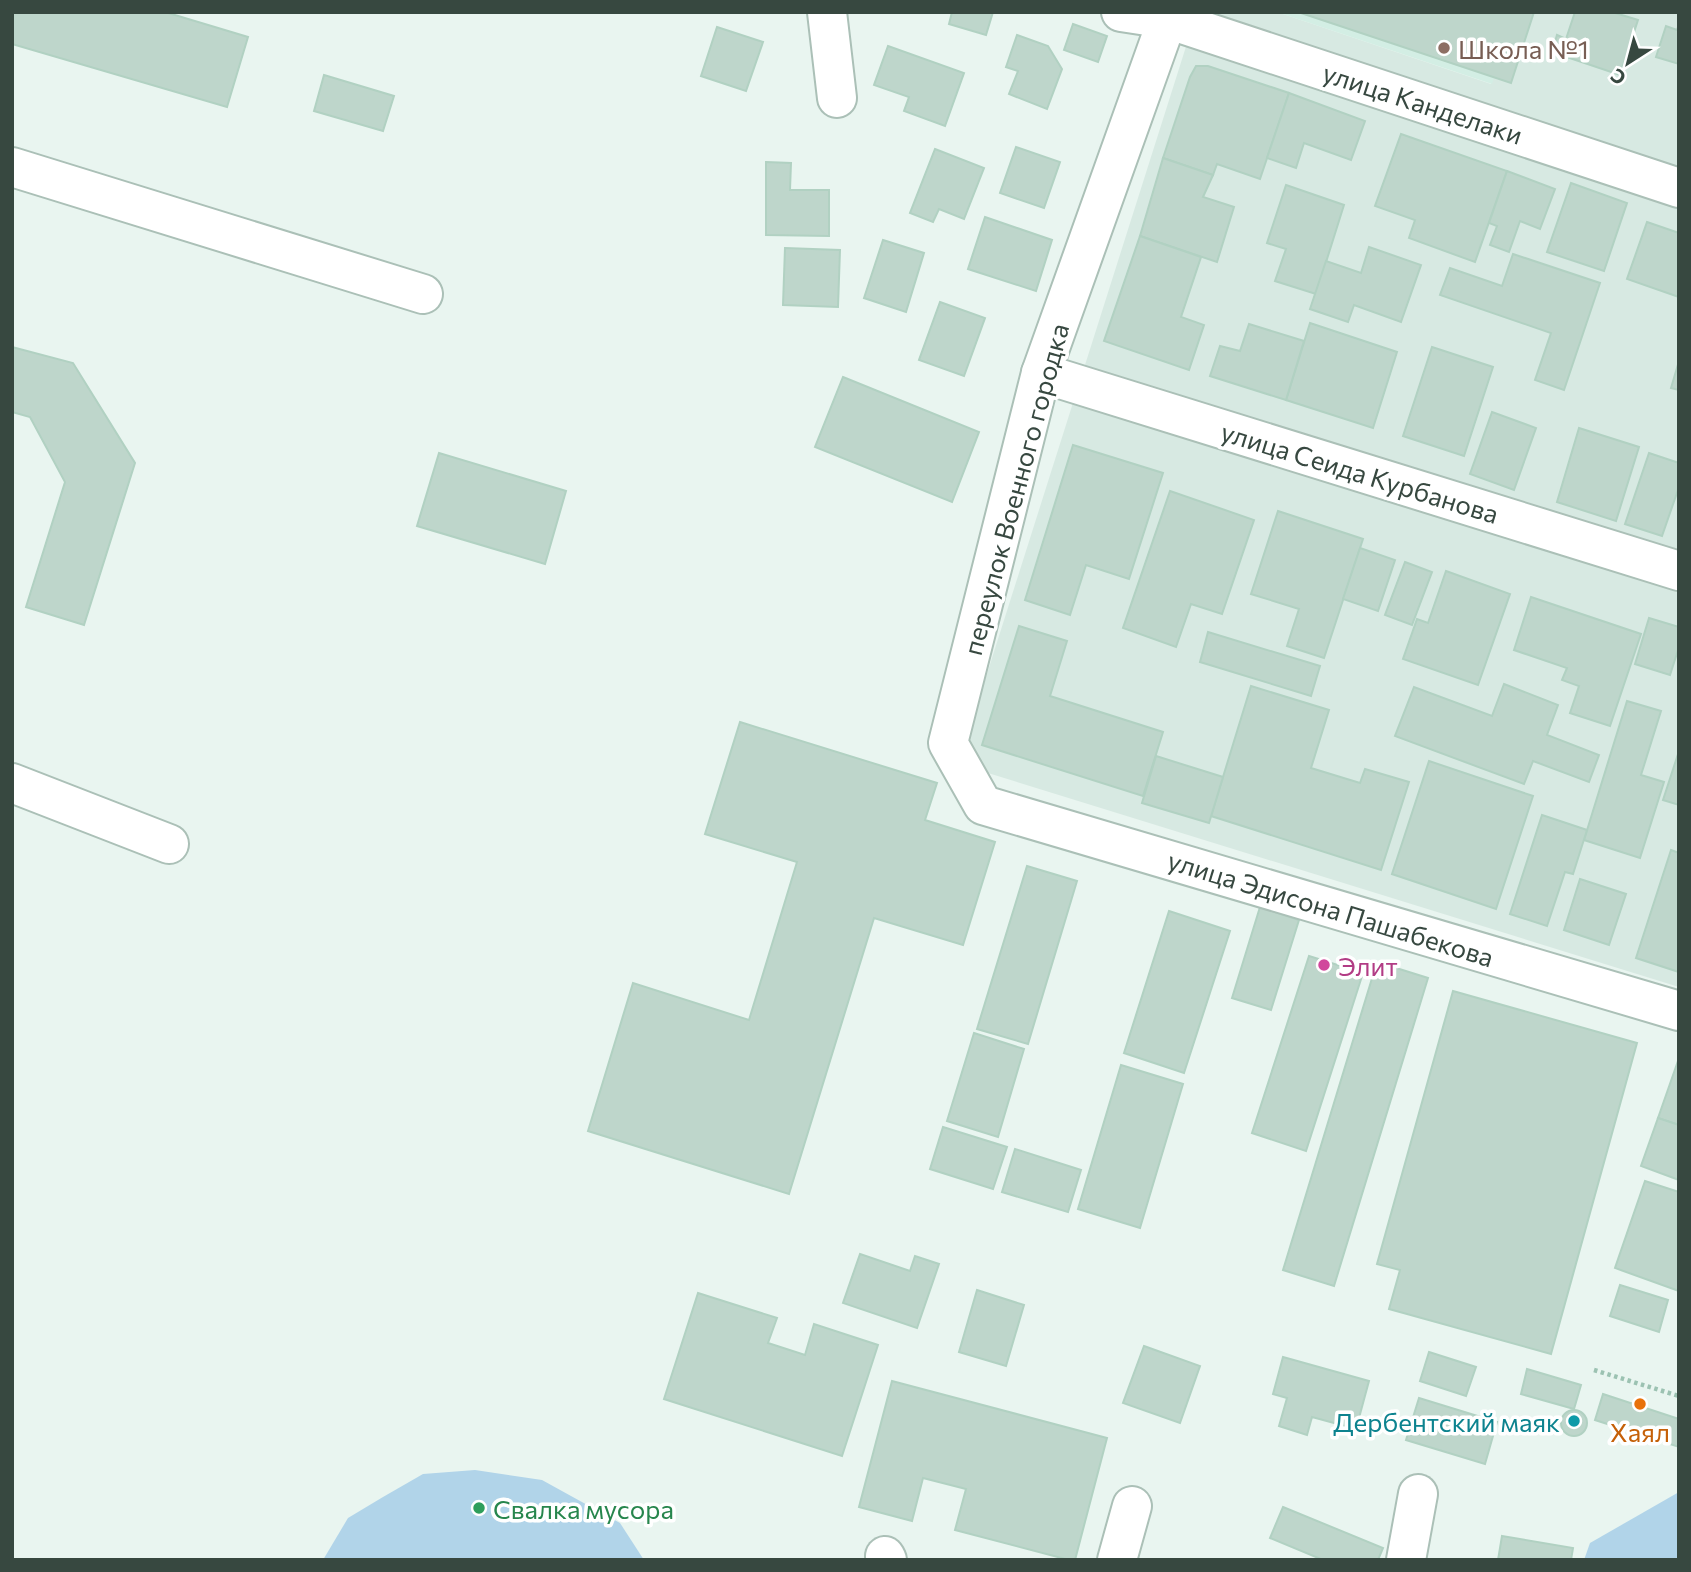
<svg xmlns="http://www.w3.org/2000/svg" width="1691" height="1572" viewBox="0 0 1691 1572" font-family="Commissioner,sans-serif">
<rect width="100%" height="100%" fill="#e9f5f0"/>
<path fill="#d7e9e2" d="M1197,12H1277L1491,84L1516,12H1679V987L975,769L966,740Z"/>
<path fill="#d3eee4" d="M1277,12H1516L1492,84Z"/>
<g fill="#b1d4e9">
<path d="M475,1470L542,1480L620,1523L644,1560H323L348,1518L383,1497L423,1474Z"/>
<path d="M1679,1492V1560H1584L1590,1543Z"/>
</g>
<g fill="#bed6cb" stroke="#b1d1c2" stroke-width="2">
<path d="M12,12H165L248,37L227,107L12,44Z"/>
<path d="M952,12H993L986,35L949,24Z"/>
<path d="M1298,12H1534L1511,83Z"/>
<path d="M1575,12H1612L1638,20L1620,75L1552,52L1557,35L1566,39Z"/>
<path d="M1073,24L1107,36L1098,62L1064,50Z"/>
<path d="M1679,24V64L1656,57L1666,26L1677,30Z"/>
<path d="M717,27L763,42L746,91L701,76Z"/>
<path d="M1017,35L1048,46L1062,69L1047,109L1009,94L1018,71L1006,67Z"/>
<path d="M888,46L964,73L945,126L904,111L909,97L874,85Z"/>
<path d="M1196,66H1208L1289,93L1260,179L1217,164L1213,175L1163,158L1190,77Z"/>
<path d="M324,75L394,96L383,131L314,111Z"/>
<path d="M1289,93L1365,121L1351,160L1304,143L1296,168L1267,158Z"/>
<path d="M1401,134L1507,171L1475,262L1409,238L1415,220L1375,206Z"/>
<path d="M1016,147L1060,162L1044,208L1000,193Z"/>
<path d="M935,149L984,168L964,219L939,209L933,222L910,213Z"/>
<path d="M1163,158L1213,175L1203,197L1234,207L1217,262L1140,236Z"/>
<path d="M766,162L791,163L790,190H829V236L766,235Z"/>
<path d="M1507,171L1555,189L1540,229L1520,221L1509,252L1490,245L1497,226L1489,223Z"/>
<path d="M1571,183L1627,203L1604,271L1547,252Z"/>
<path d="M1286,185L1344,205L1316,294L1275,281L1286,249L1267,243Z"/>
<path d="M985,217L1052,240L1036,291L968,269Z"/>
<path d="M1647,222L1679,233V297L1627,279Z"/>
<path d="M1140,236L1201,257L1181,317L1204,325L1189,370L1104,341Z"/>
<path d="M883,240L924,253L906,312L864,298Z"/>
<path d="M1369,247L1421,265L1401,322L1354,305L1348,322L1310,309L1326,261L1361,273Z"/>
<path d="M785,248L840,250L838,307L783,305Z"/>
<path d="M1513,254L1600,283L1564,390L1535,380L1551,333L1440,295L1450,268L1502,286Z"/>
<path d="M940,302L985,318L964,376L919,360Z"/>
<path d="M1310,323L1397,352L1373,428L1286,400Z"/>
<path d="M1249,324L1304,341L1286,400L1210,376L1220,346L1240,351Z"/>
<path d="M12,347L73,363L135,463L84,625L26,607L65,482L30,417L12,412Z"/>
<path d="M1432,347L1493,367L1464,456L1403,436Z"/>
<path d="M1679,361V390L1671,388Z"/>
<path d="M843,377L979,432L952,502L815,447Z"/>
<path d="M1492,412L1536,428L1514,490L1470,474Z"/>
<path d="M1579,428L1639,447L1616,521L1557,502Z"/>
<path d="M1073,445L1163,473L1129,579L1086,565L1070,615L1025,600Z"/>
<path d="M439,453L566,491L545,564L417,526Z"/>
<path d="M1649,453L1679,463V487L1662,536L1625,524Z"/>
<path d="M1170,491L1254,520L1222,614L1191,604L1176,647L1123,628Z"/>
<path d="M1278,511L1363,539L1324,658L1287,646L1299,609L1251,594Z"/>
<path d="M1360,548L1395,560L1378,611L1343,599Z"/>
<path d="M1405,562L1432,572L1412,625L1385,615Z"/>
<path d="M1446,571L1510,594L1478,685L1403,659L1417,619L1428,623Z"/>
<path d="M1531,597L1641,634L1610,726L1570,713L1579,686L1562,680L1567,668L1514,650Z"/>
<path d="M1649,618L1679,627V647L1670,675L1635,664Z"/>
<path d="M1019,626L1067,641L1050,696L1163,732L1143,796L982,745Z"/>
<path d="M1208,632L1320,666L1311,696L1200,662Z"/>
<path d="M1504,684L1558,705L1547,735L1599,755L1589,782L1533,761L1524,784L1395,736L1414,687L1492,716Z"/>
<path d="M1251,686L1329,710L1311,768L1360,783L1365,769L1409,782L1381,870L1211,816Z"/>
<path d="M1627,701L1661,711L1641,775L1664,782L1640,858L1584,840Z"/>
<path d="M740,722L937,783L925,820L995,842L963,945L874,918L789,1194L588,1131L633,983L749,1020L797,862L705,834Z"/>
<path d="M1679,751V805L1663,800Z"/>
<path d="M1156,756L1223,777L1209,823L1142,803Z"/>
<path d="M1429,761L1533,796L1496,909L1392,874Z"/>
<path d="M1542,815L1587,830L1573,874L1565,872L1547,926L1510,914Z"/>
<path d="M1671,850L1679,853V972L1636,958Z"/>
<path d="M1027,866L1077,881L1028,1044L977,1029Z"/>
<path d="M1580,879L1626,894L1609,945L1564,930Z"/>
<path d="M1260,907L1299,920L1271,1010L1232,998Z"/>
<path d="M1169,911L1230,931L1184,1073L1124,1053Z"/>
<path d="M1309,956L1363,973L1306,1151L1252,1133Z"/>
<path d="M1377,962L1428,978L1334,1286L1283,1270Z"/>
<path d="M1453,991L1637,1043L1551,1354L1389,1309L1400,1270L1377,1264Z"/>
<path d="M974,1033L1024,1049L998,1137L947,1121Z"/>
<path d="M1679,1058V1125L1658,1118Z"/>
<path d="M1121,1065L1183,1084L1140,1228L1078,1209Z"/>
<path d="M1658,1118L1679,1125V1180L1641,1166Z"/>
<path d="M943,1127L1007,1147L993,1189L930,1169Z"/>
<path d="M1015,1149L1081,1170L1068,1212L1002,1192Z"/>
<path d="M1645,1181L1679,1192V1291L1615,1268Z"/>
<path d="M860,1254L910,1271L915,1256L939,1264L917,1328L843,1303Z"/>
<path d="M1620,1285L1668,1300L1659,1332L1610,1316Z"/>
<path d="M977,1290L1024,1305L1006,1366L959,1352Z"/>
<path d="M698,1293L777,1318L768,1343L805,1355L814,1324L878,1345L842,1456L664,1399Z"/>
<path d="M1144,1346L1200,1366L1180,1423L1123,1403Z"/>
<path d="M1429,1352L1476,1367L1466,1396L1420,1381Z"/>
<path d="M1283,1357L1369,1381L1356,1429L1312,1417L1307,1435L1279,1426L1287,1398L1273,1394Z"/>
<path d="M1527,1369L1581,1385L1574,1409L1521,1394Z"/>
<path d="M892,1381L1107,1438L1075,1560H1069L955,1530L966,1489L923,1478L912,1521L859,1507Z"/>
<path d="M1603,1394L1679,1419V1447L1595,1420Z"/>
<path d="M1419,1398L1497,1422L1485,1464L1406,1440Z"/>
<circle cx="1574" cy="1423" r="13"/>
<path d="M1283,1507L1383,1548L1378,1560H1323L1270,1538Z"/>
<path d="M1502,1536L1573,1548L1571,1560H1498Z"/>
</g>
<g fill="none" stroke-linecap="round" stroke-linejoin="round">
<defs>
<g id="minor">
<path d="M827,12L837,98"/>
<path d="M1121,12L1167,19L1679,188"/>
<path d="M1170,12L1041,373L948,743L983,805L1679,1011"/>
<path d="M12,167L423,294"/>
<path d="M1041,373L1679,571"/>
<path d="M12,783L169,844"/>
<path d="M885,1556L887,1560"/>
<path d="M1117,1560L1132,1506"/>
<path d="M1406,1560L1418,1494"/>
</g>
</defs>
<use href="#minor" stroke="#abc0b7" stroke-width="42"/>
<path stroke="#9cc2b2" stroke-width="4.5" stroke-dasharray="3.5 3.5" stroke-linecap="butt" d="M1594,1370L1679,1396"/>
<use href="#minor" stroke="#fff" stroke-width="38"/>
</g>
<circle fill="#8d6e63" stroke="#fff" stroke-width="2.5" cx="1444" cy="48" r="7"/>
<circle fill="#d1479c" stroke="#fff" stroke-width="2.5" cx="1324" cy="965" r="7"/>
<circle fill="#e8710a" stroke="#fff" stroke-width="2.5" cx="1640" cy="1404" r="7"/>
<circle fill="#0f9aa8" stroke="#fff" stroke-width="2.5" cx="1574" cy="1421" r="7"/>
<circle fill="#2e9e5b" stroke="#fff" stroke-width="2.5" cx="479" cy="1508" r="7"/>
<g text-anchor="middle" dominant-baseline="central" stroke-width="7" stroke-linejoin="round" paint-order="stroke">
<g font-size="26" fill="#785e54" stroke="#fff" text-anchor="start">
<text x="1458" y="48">Школа №1</text>
</g>
<g font-size="26" fill="#374840" stroke="#fff">
<text transform="translate(1423 103) rotate(18)">улица Канделаки</text>
<text transform="translate(1360 472) rotate(17)">улица Сеида Курбанова</text>
<text transform="translate(1015 489) rotate(-75)">переулок Военного городка</text>
<text transform="translate(1331 908) rotate(17)">улица Эдисона Пашабекова</text>
</g>
<g font-size="26" fill="#b23c85" stroke="#fff" text-anchor="start">
<text x="1338" y="965">Элит</text>
</g>
<g font-size="26" fill="#0d838f" stroke="#fff" text-anchor="end">
<text x="1560" y="1421">Дербентский маяк</text>
</g>
<g font-size="26" fill="#c56008" stroke="#fff">
<text x="1640" y="1431">Хаял</text>
</g>
<g font-size="26" fill="#27864d" stroke="#fff" text-anchor="start">
<text x="493" y="1508">Свалка мусора</text>
</g>
</g>
<rect width="1691" height="1572" fill="none" stroke="#374840" stroke-width="28"/>
<g transform="translate(1628 63) rotate(216)" stroke="#ffffff" stroke-width="5" paint-order="stroke">
<path d="M0-5L12 26L0 18L-12 26Z" fill="#374840"/>
<text y="-10" font-size="19" font-weight="bold" text-anchor="middle" fill="#374840">С</text>
</g>
</svg>
